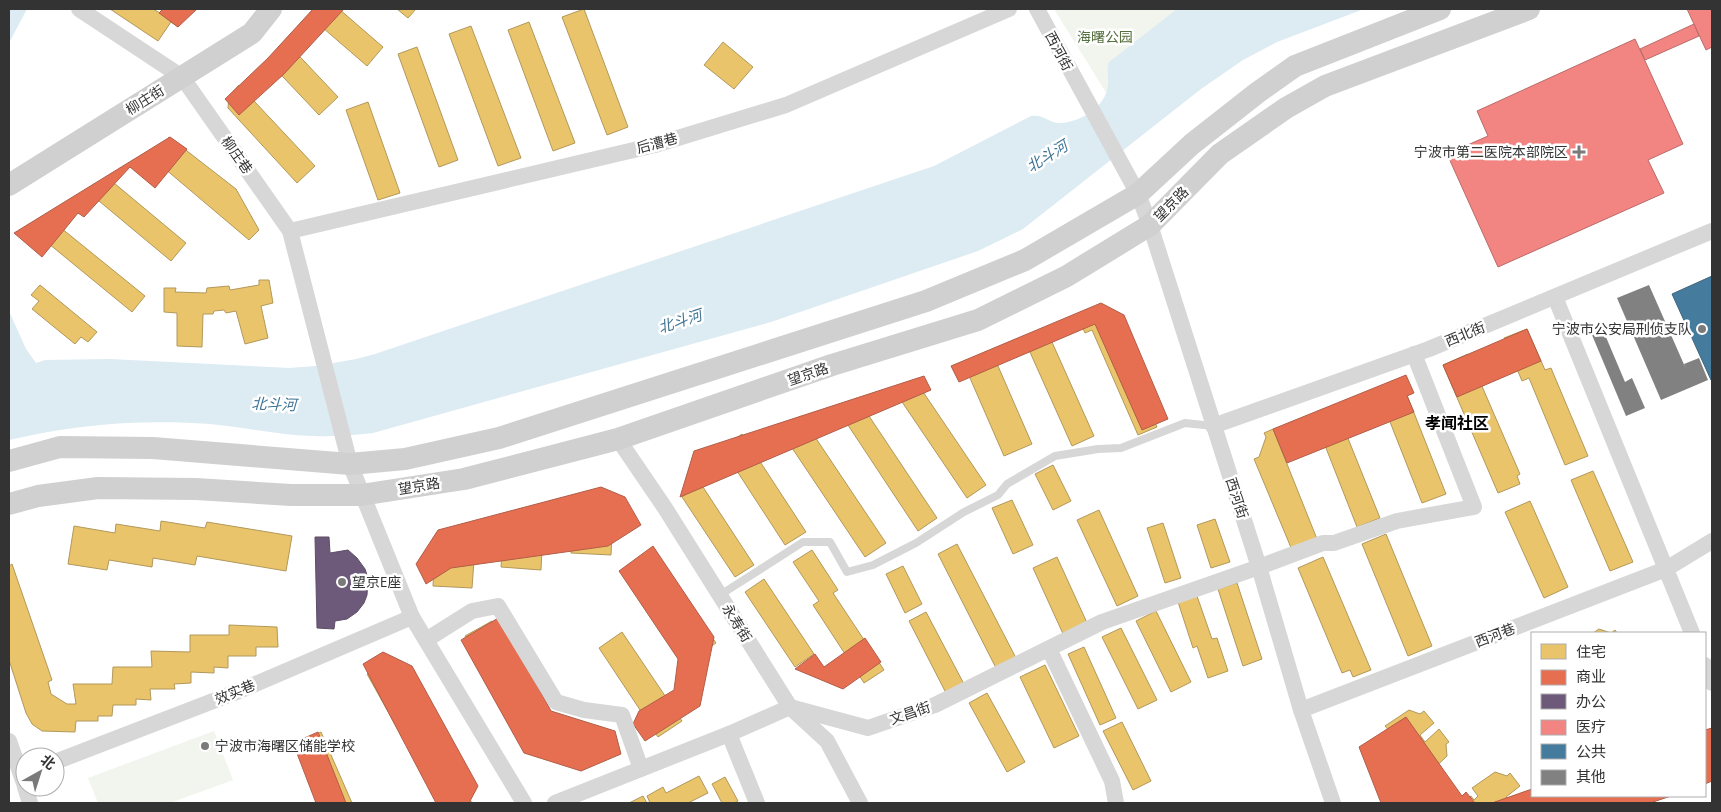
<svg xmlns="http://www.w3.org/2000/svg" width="1721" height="812" viewBox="0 0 1721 812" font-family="'PT Sans','Noto Sans SC',sans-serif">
<rect width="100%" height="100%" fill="#fff"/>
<g fill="#f1f5ed">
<path d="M1054,9H1197L1112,102Z"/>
<path d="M214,731L233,780L170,803H98L88,778Z"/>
</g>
<g fill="#ddebf3">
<path d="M9,9H27L9,43Z"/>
<path d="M1177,9H1364L1277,42L1243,60L1201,89L1023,229L978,251L771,322L373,433C353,435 333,437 312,436C278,435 244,427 210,424C143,419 74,424 9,440V311L26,349L36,363L45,360L110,359L289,368L316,366L356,359L375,354L934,166L1031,116C1045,114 1048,123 1060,123C1081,122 1106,107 1108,85C1109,77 1106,70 1109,62Z"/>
</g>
<g fill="#e9c46a" stroke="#b2985a">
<path d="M110,9H153L160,13L162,9H190L178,27L171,22L158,41Z"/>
<path d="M314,9H339L383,47L367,66L308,15Z"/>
<path d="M397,9H416L408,18Z"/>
<path d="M584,9L628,127L607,135L562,17Z"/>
<path d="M529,22L575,143L553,151L508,30Z"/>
<path d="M471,26L521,158L498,166L449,34Z"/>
<path d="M286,42L338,97L319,115L267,60Z"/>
<path d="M723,42L753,67L734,89L704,65Z"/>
<path d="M417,47L458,160L439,167L398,54Z"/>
<path d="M239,85L315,166L297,183L228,108L229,96Z"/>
<path d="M368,102L400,193L378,200L346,110Z"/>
<path d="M169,137L236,189L259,230L249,240L151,157Z"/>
<path d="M108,178L186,243L171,261L93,196Z"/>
<path d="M45,215L145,296L132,312L32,230Z"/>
<path d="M259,280H269L273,303L261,306L268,338L245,344L236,311L226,313L224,310L214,311L213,314H203L202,347L177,346V313L164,312V288H176L175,292L206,293L207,288L229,286L230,290L259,285Z"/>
<path d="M40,285L97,332L88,342L81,337L75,344L32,309L39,301L31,295Z"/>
<path d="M1104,306L1157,427L1138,435L1092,330L1085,333L1078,318Z"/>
<path d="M1527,329L1545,370L1551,368L1588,456L1565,465L1529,378L1522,381L1504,338Z"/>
<path d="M1047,331L1094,436L1072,446L1025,341Z"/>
<path d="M991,350L1032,444L1004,456L963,362Z"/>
<path d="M1468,354L1520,474L1517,476L1520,484L1498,493L1443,365Z"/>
<path d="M915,380L986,485L967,498L896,393Z"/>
<path d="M1403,385L1446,494L1422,503L1379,394Z"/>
<path d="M857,398L937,518L918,531L838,410Z"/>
<path d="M1337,411L1380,518L1357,527L1315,420Z"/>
<path d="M801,416L886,543L865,557L780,430Z"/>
<path d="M1273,429L1317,539L1292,550L1254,459L1259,457L1266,437L1264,433Z"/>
<path d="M742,434L806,532L785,545L722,448Z"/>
<path d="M1053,465L1071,501L1053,510L1035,474Z"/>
<path d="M1593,471L1633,562L1610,571L1571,480Z"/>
<path d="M701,484L754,565L735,577L682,497Z"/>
<path d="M1012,500L1033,545L1013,554L992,508Z"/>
<path d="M1530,501L1568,587L1544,598L1505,512Z"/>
<path d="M1099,510L1138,596L1117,606L1077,520Z"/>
<path d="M574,511L613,514L611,555L571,553Z"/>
<path d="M1215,519L1230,562L1211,568L1197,525Z"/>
<path d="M161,521L205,528L207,522L292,536L286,571L197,556L195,565L153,558L152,567L109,560L107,570L68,564L74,526L115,533L116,524L160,531Z"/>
<path d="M1163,523L1181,578L1165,583L1147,528Z"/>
<path d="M504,526L543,528L541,570L501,567Z"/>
<path d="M1386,534L1432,646L1408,656L1362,544Z"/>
<path d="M435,544L475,547L472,588L433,586Z"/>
<path d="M957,544L1016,658L996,668L938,554Z"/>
<path d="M812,550L838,590L833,593L884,670L864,683L813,605L819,601L793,562Z"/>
<path d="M656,554L716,643L692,659L633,570Z"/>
<path d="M1057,557L1088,625L1064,636L1033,568Z"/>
<path d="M1323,557L1371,670L1353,677L1350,670L1342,673L1298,568Z"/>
<path d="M12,564L52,680L48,682L51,694L67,704H76L73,684H112L113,667H152L151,651L190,652V635H229V625L277,627L278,647H256V656H228V668L214,667V673L191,672V683L174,684L175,689H150L151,700L136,699V705H113L112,716H98V721H76L75,732L42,731L32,724L26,713L9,660V566Z"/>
<path d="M903,566L922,604L905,613L886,574Z"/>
<path d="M764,579L814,654L795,667L745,592Z"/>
<path d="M1237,583L1262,659L1243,666L1218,589Z"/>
<path d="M1197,596L1212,639L1217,638L1228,671L1208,678L1197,646L1193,648L1178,602Z"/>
<path d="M1156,611L1191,682L1171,692L1136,621Z"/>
<path d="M926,612L964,684L946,693L909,621Z"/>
<path d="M492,621L544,717L599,736L590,760L524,743L465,636Z"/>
<path d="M1121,628L1157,700L1138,709L1102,637Z"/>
<path d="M1599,629L1611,633L1615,630L1617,633H1593Z"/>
<path d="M622,632L682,721L658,737L599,648Z"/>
<path d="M1084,647L1116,718L1100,725L1068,654Z"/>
<path d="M392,660L472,803H439L367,674Z"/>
<path d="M1045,665L1079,736L1054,748L1020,677Z"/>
<path d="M987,693L1025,762L1007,772L969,703Z"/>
<path d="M1409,710L1420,714L1424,711L1434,723L1420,735L1425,742L1439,729L1449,742L1446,744L1447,756L1425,777L1418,768L1414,772L1417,776L1398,791L1366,748L1384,734L1387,737L1392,734L1385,726Z"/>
<path d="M1122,722L1151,781L1133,790L1103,731Z"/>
<path d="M321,732L352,803H321L295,744Z"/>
<path d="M1495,772L1507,776L1510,773L1520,786L1506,797L1511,803H1462L1471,796L1474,800L1478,796L1472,788Z"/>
<path d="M699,776L708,793L688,803H650L647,796L663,787L666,793Z"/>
<path d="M725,777L738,801L734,803H722L712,784Z"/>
<path d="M1526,792L1535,803H1512Z"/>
<path d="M643,796L647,803H629Z"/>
<path d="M1636,796H1651L1641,803Z"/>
</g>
<g fill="#e76f51" stroke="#b15d48">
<path d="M163,9H197L178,27L159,13Z"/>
<path d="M313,9H344L284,74L239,115L225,99L268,58Z"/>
<path d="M170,137L187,149L155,188L130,167L84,217L78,213L42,257L14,233Z"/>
<path d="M1101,303L1124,315L1168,419L1142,430L1095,324L959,382L951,366Z"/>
<path d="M1527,329L1541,361L1457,397L1443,365Z"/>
<path d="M1406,375L1414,393L1407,396L1414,412L1287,463L1273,429Z"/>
<path d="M924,376L931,390L680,497L694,451Z"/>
<path d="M601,487L625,497L641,525L608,546L451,568L426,584L416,564L438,530Z"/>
<path d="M653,546L714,637L700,706L645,741L633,724L639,711L674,690L678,659L619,571Z"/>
<path d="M500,617L551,711L615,731L621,754L581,771L524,753L461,640Z"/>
<path d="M865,638L881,662L843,689L795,669L815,654L824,667Z"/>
<path d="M383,652L412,666L478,786L469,803H436L363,664Z"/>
<path d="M1406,717L1462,796L1466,792L1475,803H1381L1359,747Z"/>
<path d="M1712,728V781L1705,784V730Z"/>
<path d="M318,732L346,803H316L293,743Z"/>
<path d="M1532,789V796H1671L1650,803H1492Z"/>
</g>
<path fill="#6d597a" stroke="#5c4e65" d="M315,537H329L330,553L348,550L357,558L365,569L368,578L367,595L364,603L357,612L347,619L335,621L334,629L317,628Z"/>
<g fill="#f28482" stroke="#b96c6a">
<path d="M1687,9H1712V47L1706,50Z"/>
<path d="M1694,24L1699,36L1645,60L1640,49Z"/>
<path d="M1635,39L1683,144L1648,160L1664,193L1498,267L1447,154L1488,136L1477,111Z"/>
</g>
<path fill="#457b9d" stroke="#40657d" d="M1712,276V379L1711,380L1672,294Z"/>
<g fill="#818181">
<path d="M1649,285L1686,369L1684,364L1699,358L1708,380L1661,400L1617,298Z"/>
<path d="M1603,330L1625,382L1632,378L1645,408L1626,416L1592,335Z"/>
</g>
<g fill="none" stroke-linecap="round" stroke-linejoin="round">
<path stroke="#d7d7d7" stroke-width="8" d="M720,595L803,542H830L847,572L873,565L916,543L964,512L998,495L1007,484L1055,456L1098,449L1121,448L1185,423L1213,426"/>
<g stroke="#d7d7d7" stroke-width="16">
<path d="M79,9L182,77L290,231L350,464L412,617L524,803"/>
<path d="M1037,9L1138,194L1150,225L1259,567L1301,710L1333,803"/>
<path d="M290,231L655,145L786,105L1009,9"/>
<path d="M1555,297L1692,633"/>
<path d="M1213,426L1429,349L1712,231"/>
<path d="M618,439L665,508L790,707L827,741L860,803"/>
<path d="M426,640L472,611L498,606L556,702L584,710L622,715L641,769"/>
<path d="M1049,649L1112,781L1116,803"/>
<path d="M1705,665L1712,683"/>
<path d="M1301,710L1666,569L1712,541"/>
<path d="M729,734L757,803"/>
<path d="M9,741L25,786"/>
<path d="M55,762L239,691L412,617"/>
<path d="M25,787L30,803"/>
<path d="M555,803L729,734L790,707L868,728L935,705L1102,622L1259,567L1323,543H1334L1397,521L1474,507L1414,354"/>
</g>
<g stroke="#d0d0d0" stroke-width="22">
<path d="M9,185L252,33L271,9"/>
<path d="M9,461L60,447L153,448L350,464L405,459L499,438L926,301L1025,260L1138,194L1192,144L1257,93L1295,66L1440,9"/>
<path d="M9,504L38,496L98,488L196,489L291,495H361L464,479L618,439L832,365L978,320L1067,276L1150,225L1220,154L1286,108L1325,86L1529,9"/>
</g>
</g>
<g fill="#7a7a7a" stroke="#fff" stroke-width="2">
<path d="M1576.5 144.5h5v5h5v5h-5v5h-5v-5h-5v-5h5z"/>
<circle cx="1702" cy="329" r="5"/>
<circle cx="342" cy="582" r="5"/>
<circle cx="205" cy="746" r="5"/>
</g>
<g text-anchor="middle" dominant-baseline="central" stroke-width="5" stroke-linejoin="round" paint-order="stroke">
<g font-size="14" fill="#56703f" stroke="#fff">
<text x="1105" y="37">海曙公园</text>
</g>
<g font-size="14" fill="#333" stroke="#fff">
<text transform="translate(1059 51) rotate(62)">西河街</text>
<text transform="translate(145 100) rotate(-32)">柳庄街</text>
<text transform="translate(657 143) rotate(-15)">后漕巷</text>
<text transform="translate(237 155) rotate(55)">柳庄巷</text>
<text transform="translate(1171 204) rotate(-45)">望京路</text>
<text transform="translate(1465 334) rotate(-22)">西北街</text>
<text transform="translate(808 374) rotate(-19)">望京路</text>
<text transform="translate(419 486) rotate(-9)">望京路</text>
<text transform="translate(1237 498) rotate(72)">西河街</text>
<text transform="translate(737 623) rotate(58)">永寿街</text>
<text transform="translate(1495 635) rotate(-21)">西河巷</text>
<text transform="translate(235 692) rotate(-22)">效实巷</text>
<text transform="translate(910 713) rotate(-19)">文昌街</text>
</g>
<g font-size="14" fill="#333" stroke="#fff" text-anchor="end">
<text x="1568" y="152">宁波市第二医院本部院区</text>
<text x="1692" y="329">宁波市公安局刑侦支队</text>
<text x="352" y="582" text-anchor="start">望京E座</text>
<text x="215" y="746" text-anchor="start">宁波市海曙区储能学校</text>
</g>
<g font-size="15" font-style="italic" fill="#3f7597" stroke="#fff">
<text transform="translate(1047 156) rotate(-32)">北斗河</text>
<text transform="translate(680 321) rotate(-18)">北斗河</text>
<text transform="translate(274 404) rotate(2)">北斗河</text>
</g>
<g font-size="16" font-weight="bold" fill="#000" stroke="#fff">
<text x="1457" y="423">孝闻社区</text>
</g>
</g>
<rect width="1721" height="812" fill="none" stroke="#333333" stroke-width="20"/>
<rect x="1531" y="632" width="175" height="165" fill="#ffffff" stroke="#adadad"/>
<rect x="1541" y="644" width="25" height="15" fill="#e9c46a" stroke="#adadad"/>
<text x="1576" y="657" font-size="15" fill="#333333">住宅</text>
<rect x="1541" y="670" width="25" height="15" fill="#e76f51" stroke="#adadad"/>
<text x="1576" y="682" font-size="15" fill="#333333">商业</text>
<rect x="1541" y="694" width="25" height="15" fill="#6d597a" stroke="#adadad"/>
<text x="1576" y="707" font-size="15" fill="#333333">办公</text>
<rect x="1541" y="720" width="25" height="15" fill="#f28482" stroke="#adadad"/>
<text x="1576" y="732" font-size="15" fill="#333333">医疗</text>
<rect x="1541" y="744" width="25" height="15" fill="#457b9d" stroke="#adadad"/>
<text x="1576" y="757" font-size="15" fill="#333333">公共</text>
<rect x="1541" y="770" width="25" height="15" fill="#818181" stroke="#adadad"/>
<text x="1576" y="782" font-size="15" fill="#333333">其他</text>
<g transform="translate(40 772) rotate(39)"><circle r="24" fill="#ffffff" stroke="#adadad"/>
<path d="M0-4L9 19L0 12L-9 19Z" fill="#7a7a7a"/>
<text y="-8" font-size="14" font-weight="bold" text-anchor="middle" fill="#333333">北</text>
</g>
</svg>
